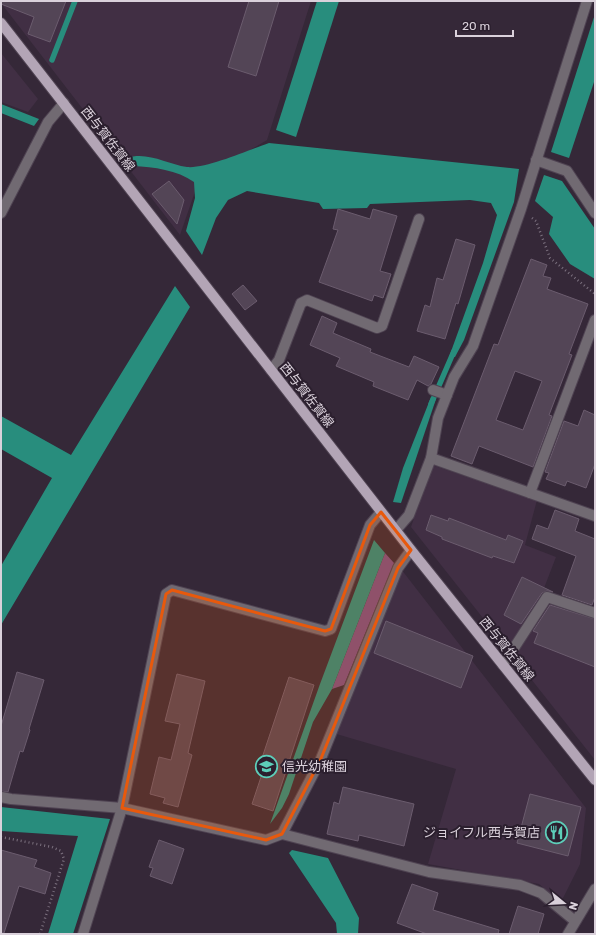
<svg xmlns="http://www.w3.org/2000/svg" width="596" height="935" viewBox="0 0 596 935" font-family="Rubik,'Noto Sans JP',sans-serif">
<rect width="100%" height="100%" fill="#352838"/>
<g fill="#412f44">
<path d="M1,1H311L267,140L199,180L180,235L1,3Z"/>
<path d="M1,53L38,99L28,112L1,102Z"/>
<path d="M432,465L537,500L525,545L556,557L541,596L595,617V760L411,527Z"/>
<path d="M401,569L586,808L580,864L561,902L539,884L428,864L456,769L333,733Z"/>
</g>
<path fill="#7a4f82" d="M385,553L394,563L344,685L332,689Z"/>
<g fill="#288d7d">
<path d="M317,1H339L296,137L276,130Z"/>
<path d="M595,14V79L569,158L551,152Z"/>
<path d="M1,104L39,119L34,126L1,113Z"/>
<path d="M269,143L519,169L514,202L464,340L455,357H449L483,263L497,215L491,203L470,200L370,204L367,208L323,209L319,203L247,191L228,200L216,218L202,255L186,231L195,198L194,182C177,170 154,167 133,166L127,158C147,151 167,164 187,167C206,169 249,150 269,143Z"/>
<path d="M544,175L562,181L595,229V279L570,264L549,234L553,217L535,201Z"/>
<path d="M175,286L190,307L1,625V566L52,478L1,449V416L71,455Z"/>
<path d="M431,397L436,399L401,503L393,502L403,468Z"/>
<path d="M374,540L385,553L332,689L313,722L289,794L282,808L270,824L320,684Z"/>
<path d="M1,807L110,819L73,934H48L78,836L1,831Z"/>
<path d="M292,850L328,858L359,918L358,934H337L336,923L289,853Z"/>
</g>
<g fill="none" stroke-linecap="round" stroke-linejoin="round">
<g stroke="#288d7d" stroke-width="5.5">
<path d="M52,60L75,1"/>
<path d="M431,404L454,351"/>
</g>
</g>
<g fill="#534556" stroke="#6b5c6e" fill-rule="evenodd">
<path d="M1,1H66L50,42L28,34L34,17L1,4Z"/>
<path d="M249,1H279L256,76L228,67Z"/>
<path d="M169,181L184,200L177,224L152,194Z"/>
<path d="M338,209L370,219L373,209L397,216L380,271L391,274L383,298L374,295L372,301L319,282L338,230L333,229Z"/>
<path d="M456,239L475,245L458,304L456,303L445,339L417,331L425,305L430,307L437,278L443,280Z"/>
<path d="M531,259L547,265L543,276L551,278L547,289L588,304L569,354L572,355L549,415L552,416L533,467L479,446L472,464L451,456L494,344L498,345ZM515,371L542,381L523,430L496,420Z"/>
<path d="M243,285L257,301L245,310L232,294Z"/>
<path d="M322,316L337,323L333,333L371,349L370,352L409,367L414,356L439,367L431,384L428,386L417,380L408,400L373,386L374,382L336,366L340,358L310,345Z"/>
<path d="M584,410L595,415V464L586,488L567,481L565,486L546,479L549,473L545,472L564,421L578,426Z"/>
<path d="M555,510L579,519L575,531L595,539V597L592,605L562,595L576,556L532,539L537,525L548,529Z"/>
<path d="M431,515L448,521L449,518L506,540L508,535L523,541L514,563L493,556L492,558L442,539V537L426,530Z"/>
<path d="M522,577L553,592L547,591L542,593L521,624L504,615Z"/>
<path d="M550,605L595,619V667L534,643L538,633L533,631Z"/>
<path d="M386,621L473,656L461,688L374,653Z"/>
<path d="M17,672L44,680L29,729L30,730L23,752L20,751L8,792L1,791V726Z"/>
<path d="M177,674L205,681L188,753L192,755L178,807L163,803L165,798L150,794L159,757L171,760L180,724L165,721Z"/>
<path d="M289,677L314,685L273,811L252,804L262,774L257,773Z"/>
<path d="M343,787L414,804L404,846L359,835L358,841L327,834L334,802L339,804Z"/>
<path d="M530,794L581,807L568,856L517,843Z"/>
<path d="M159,840L184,849L172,884L150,876L153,868L149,867Z"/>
<path d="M1,850L37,860L34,867L51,873L45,894L19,886L4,933H1Z"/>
<path d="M412,884L438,893L433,910L499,930L498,934H427L397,923Z"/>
<path d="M518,906L544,914L538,934H509Z"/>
</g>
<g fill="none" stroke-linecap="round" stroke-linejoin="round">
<defs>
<g id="minor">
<path d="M536,160L567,171L595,213"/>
<path d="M1,213L48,122L64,103"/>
<path d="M271,370L279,360L301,303L307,300L377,328L382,326L419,219"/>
<path d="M433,390L447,395"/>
<path d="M431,458L595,516"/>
<path d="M530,493L595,320"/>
<path d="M396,530L409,515L431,458L438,418L454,377L473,346L521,209L587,1"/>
<path d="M503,665L547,597L595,613"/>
<path d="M1,797L11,799L122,808L266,840L282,834L429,872L520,885L541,893L575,921"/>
<path d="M282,834L320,761L398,568L411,550"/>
<path d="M83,934L122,808L166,594L172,590L325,631L331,629L370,525L381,512"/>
<path d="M568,934L595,889"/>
</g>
<path id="major" d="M1,23L411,550L595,780"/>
</defs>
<use href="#minor" stroke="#4f4352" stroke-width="12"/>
<use href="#major" stroke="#4f4352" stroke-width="12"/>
<g stroke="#7c717f" stroke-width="2.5" stroke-dasharray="1 3" stroke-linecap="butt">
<path d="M532,218L536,221L550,258L595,294"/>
<path d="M1,837L52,847L61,851L64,859L40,934"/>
</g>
<use href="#minor" stroke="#716a72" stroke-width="10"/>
<use href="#major" stroke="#b3a5b6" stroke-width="10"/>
</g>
<path fill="#e8590c" fill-opacity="0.2" stroke="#e8590c" stroke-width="3" stroke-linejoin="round" d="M381,512L411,550L398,568L320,761L282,834L266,840L122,808L166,594L172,590L325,631L331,629L370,525Z"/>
<defs>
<symbol id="school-ring" viewBox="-11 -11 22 22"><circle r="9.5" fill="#2b1f2e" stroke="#5dceb9" stroke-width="1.5"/><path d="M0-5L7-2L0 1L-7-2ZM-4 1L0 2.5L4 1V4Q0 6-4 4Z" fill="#5dceb9"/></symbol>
<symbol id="restaurant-ring" viewBox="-11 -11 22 22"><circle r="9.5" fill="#2b1f2e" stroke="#5dceb9" stroke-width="1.5"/><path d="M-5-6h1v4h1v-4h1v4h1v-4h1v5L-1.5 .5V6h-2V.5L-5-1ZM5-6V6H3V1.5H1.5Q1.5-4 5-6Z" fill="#5dceb9"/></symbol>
</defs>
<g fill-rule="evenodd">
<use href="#school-ring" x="254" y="754" width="25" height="25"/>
<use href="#restaurant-ring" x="544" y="820" width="25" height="25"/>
</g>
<g text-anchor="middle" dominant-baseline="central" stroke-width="4" stroke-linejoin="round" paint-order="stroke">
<g font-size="13" fill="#dad1db" stroke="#2b1f2e">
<text transform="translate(108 139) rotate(52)">西与賀佐賀線</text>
<text transform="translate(307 395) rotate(52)">西与賀佐賀線</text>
<text transform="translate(507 649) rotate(51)">西与賀佐賀線</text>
</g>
<g font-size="13" fill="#dad1db" stroke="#2b1f2e" text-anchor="start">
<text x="282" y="766">信光幼稚園</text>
<text x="540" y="832" text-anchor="end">ジョイフル西与賀店</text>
</g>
</g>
<rect width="596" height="935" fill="none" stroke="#dad1db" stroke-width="4"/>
<g transform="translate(564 903) rotate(108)" stroke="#2b1f2e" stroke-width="3" paint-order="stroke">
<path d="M0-3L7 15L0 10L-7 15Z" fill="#dad1db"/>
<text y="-6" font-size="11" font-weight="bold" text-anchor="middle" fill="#dad1db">N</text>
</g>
<path d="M456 30v6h57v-6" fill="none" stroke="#dad1db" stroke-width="2"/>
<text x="462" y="30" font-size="12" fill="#dad1db" stroke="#2b1f2e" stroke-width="3" paint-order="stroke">20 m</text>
</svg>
